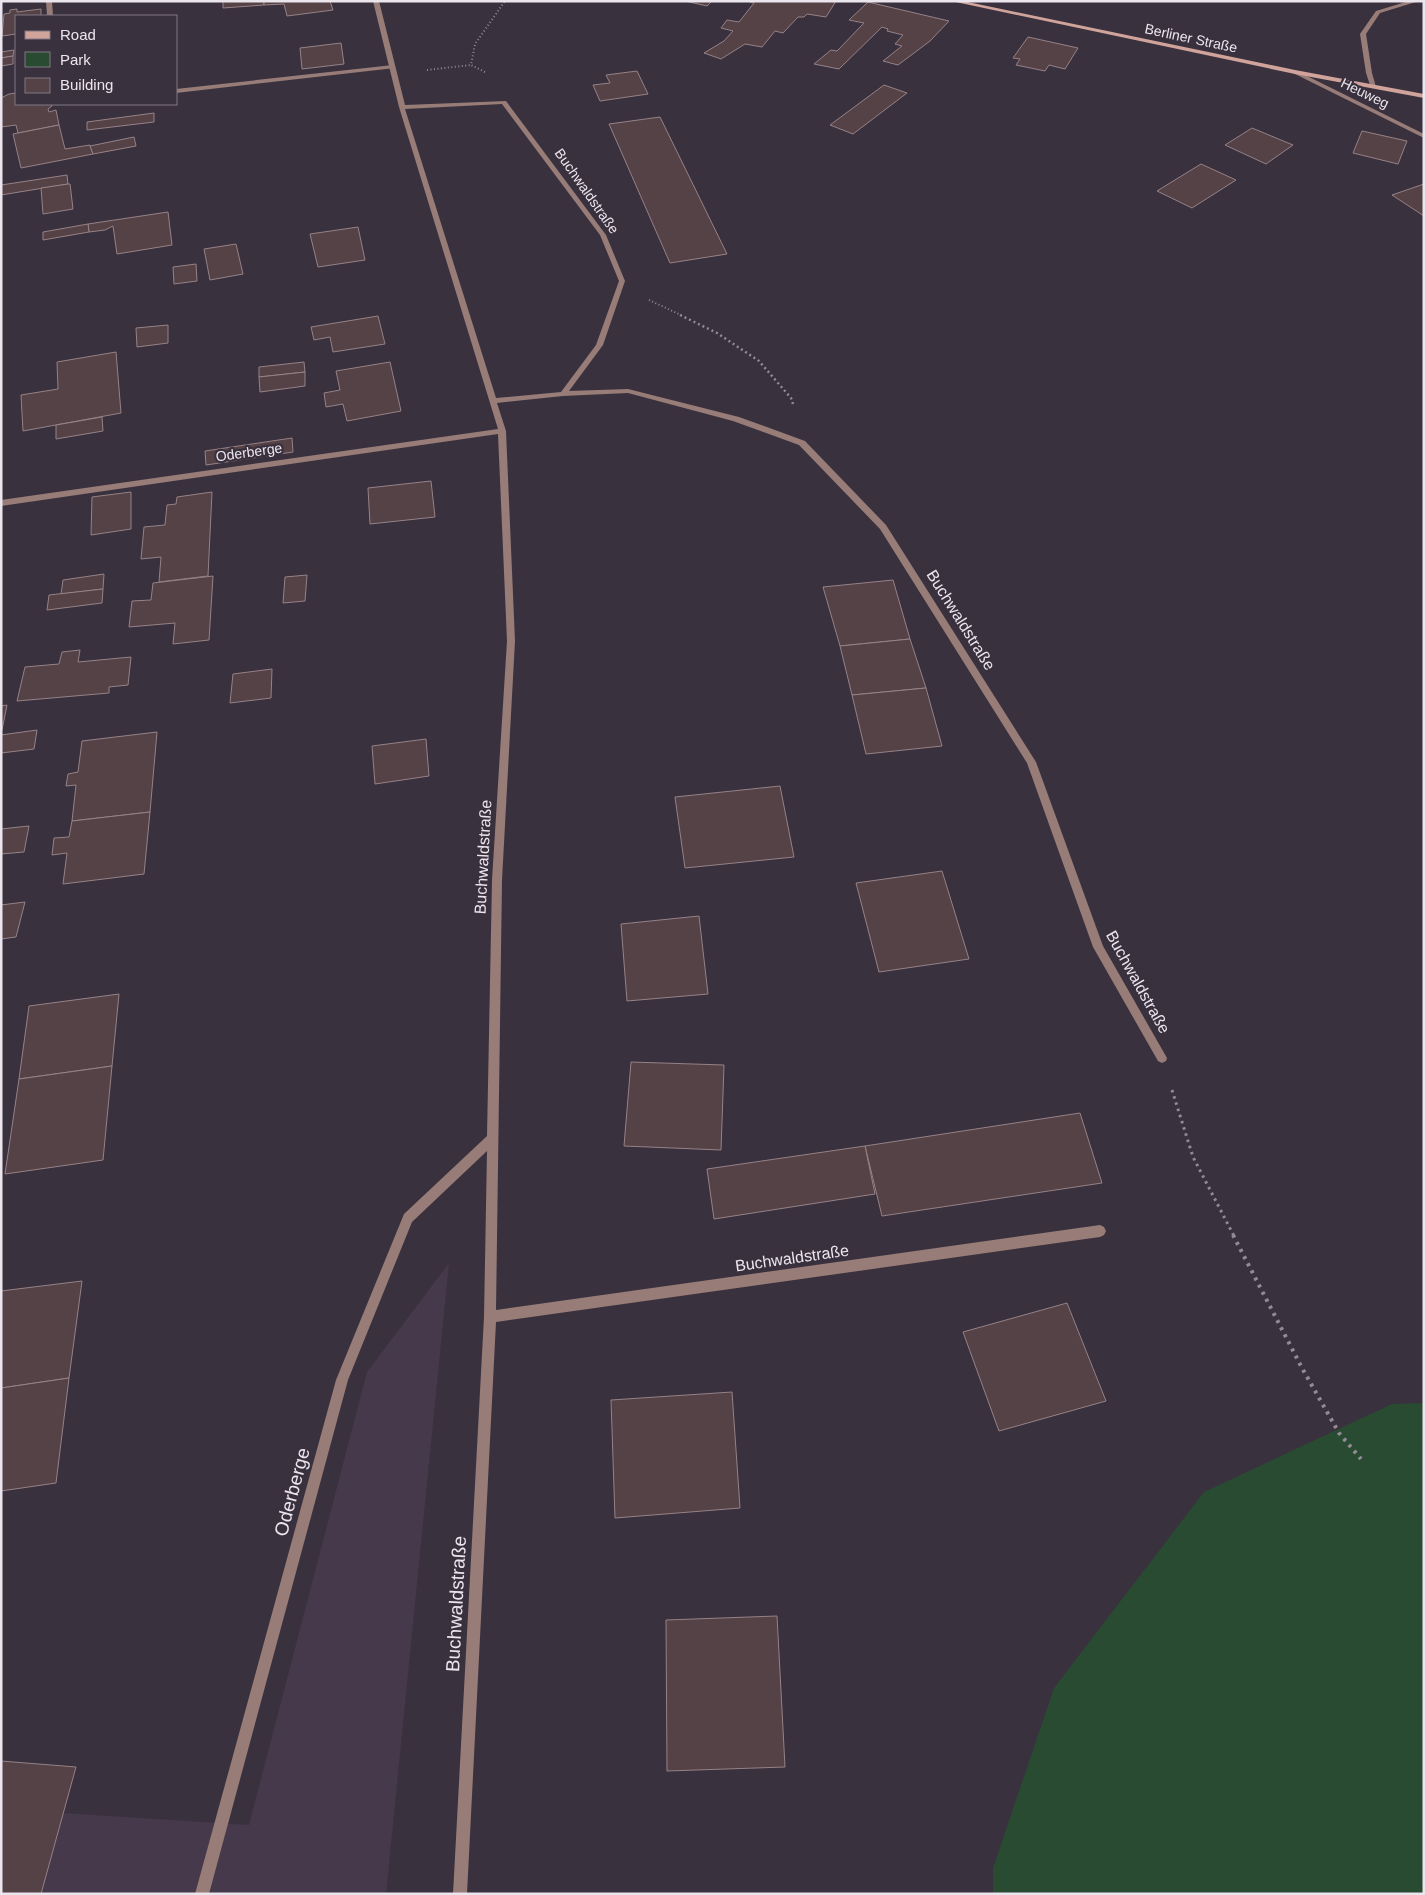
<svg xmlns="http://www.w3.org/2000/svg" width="1425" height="1895" viewBox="0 0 1425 1895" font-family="Arial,sans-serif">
<rect width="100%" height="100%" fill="#3a313e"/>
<path fill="#45394b" d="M449,1263L386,1894H1V1809L249,1825L367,1372Z"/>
<path fill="#284b32" d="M1424,1403V1894H993V1868L1054,1688L1204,1492L1392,1404Z"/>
<g fill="#544247" stroke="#968287">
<path d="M223,1H264V5L223,8Z"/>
<path d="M264,1H330L333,10L287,16L284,4L264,5Z"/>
<path d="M685,1H712L707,6Z"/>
<path d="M747,1H836L826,17L807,14L804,17H798L783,33L775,31L762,47L745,44L721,59L704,53L724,41L733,31L721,28L727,20L739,22L754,3Z"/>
<path d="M868,2L949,21L930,41L898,65L883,61L902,46L895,44L903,35L887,31L888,29L882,27L839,69L814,64L831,50L837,51L864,23L849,20Z"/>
<path d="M17,9V12L41,9V16H16V34L2,36L4,14L10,13V10Z"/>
<path d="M1028,37L1078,48L1065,69L1049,65L1045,71L1016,65L1020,59L1013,58Z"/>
<path d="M341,43L344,64L302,69L300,48Z"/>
<path d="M14,50L13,56L1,58V52Z"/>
<path d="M13,56V64L1,66V58Z"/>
<path d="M637,71L648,94L600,101L593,85L610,83L606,75Z"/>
<path d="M884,85L907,93L853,134L830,125Z"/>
<path d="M16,93V104H51L52,106L48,109L49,112L56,110L59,125L18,133L16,125L1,127V98L9,94Z"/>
<path d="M154,113V122L87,130V122Z"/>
<path d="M660,117L727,254L670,263L609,124Z"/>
<path d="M59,125L65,149L90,145L93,154L21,168L13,134Z"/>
<path d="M1252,128L1293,145L1266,164L1225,145Z"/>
<path d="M1362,131L1407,141L1398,164L1353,153Z"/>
<path d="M134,137L136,146L93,154L90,146Z"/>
<path d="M1201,164L1236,180L1192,208L1157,191Z"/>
<path d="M67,175L68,184L1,195V185Z"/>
<path d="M68,184H70L73,209L43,214L41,188Z"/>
<path d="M1424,184V216L1392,195Z"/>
<path d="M168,212L172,245L117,254L113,226L105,230L89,232L88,224Z"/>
<path d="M88,224L89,232L43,240V232Z"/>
<path d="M358,227L365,260L318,267L310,234Z"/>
<path d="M236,244L243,274L210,280L204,249Z"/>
<path d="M196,264L197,281L174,284L173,267Z"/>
<path d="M378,316L385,344L333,352L330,337L314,340L311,327Z"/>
<path d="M168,325V343L137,347L136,328Z"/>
<path d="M116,352L121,413L23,431L21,395L58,389L57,362Z"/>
<path d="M304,362L305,372L259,377V367Z"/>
<path d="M390,362L401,411L347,421L343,404L326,407L324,393L340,390L336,371Z"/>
<path d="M305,372V386L260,392L259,377Z"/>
<path d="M102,417L103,431L56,439V425Z"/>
<path d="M292,438L293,452L206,465L205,451Z"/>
<path d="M431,481L435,517L370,524L368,488Z"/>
<path d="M131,492V529L91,535L92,497Z"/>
<path d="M212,492L208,576L159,582L161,557L141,559L144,527L165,525L167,505L176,504L177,497Z"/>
<path d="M104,574L103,589L61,594L63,580Z"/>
<path d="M307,575L305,601L283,603L285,577Z"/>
<path d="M213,576L209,640L173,644L175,623L129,627L132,601L151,600L153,583Z"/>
<path d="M893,580L910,639L840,646L823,587Z"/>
<path d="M103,589L102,603L47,610L49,595Z"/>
<path d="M910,639L926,688L852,695L840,646Z"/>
<path d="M80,650L78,662L131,657L128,685L109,687V693L17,701L25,667L59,664L62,652Z"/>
<path d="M272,669L271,698L230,703L233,674Z"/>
<path d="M926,688L942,746L866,754L852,695Z"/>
<path d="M7,705L2,730H1V706Z"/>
<path d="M37,730L34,749L1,753V735Z"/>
<path d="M157,732L150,812L72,821L76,785L66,786L68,774L78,772L82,741Z"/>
<path d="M426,739L429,776L375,784L372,746Z"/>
<path d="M780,786L794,857L685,868L675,797Z"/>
<path d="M150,812L144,874L63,884L67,853L52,855L54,838L69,837L72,821Z"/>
<path d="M29,826L24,852L1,854V829Z"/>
<path d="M942,871L969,959L879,972L856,883Z"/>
<path d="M25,902L16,937L1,939V905Z"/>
<path d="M699,916L708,994L627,1001L621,924Z"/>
<path d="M119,994L112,1066L19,1079L29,1006Z"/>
<path d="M631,1062L724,1065L721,1150L624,1146Z"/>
<path d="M112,1066L103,1160L5,1174L19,1079Z"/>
<path d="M1080,1113L1102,1183L882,1216L865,1146Z"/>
<path d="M865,1146L875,1194L714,1219L707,1169Z"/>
<path d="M82,1281L69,1378L1,1388V1291Z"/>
<path d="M1067,1303L1106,1401L999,1431L963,1332Z"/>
<path d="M69,1378L56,1483L1,1491V1388Z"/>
<path d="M732,1392L740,1508L615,1518L611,1400Z"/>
<path d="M777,1616L785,1767L667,1771L666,1620Z"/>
<path d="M1,1761L76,1767L41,1894H1Z"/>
</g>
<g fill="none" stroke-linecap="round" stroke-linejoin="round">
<g stroke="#928b96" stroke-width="2" stroke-dasharray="1 2.5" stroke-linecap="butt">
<path d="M427,70L471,65"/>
<path d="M485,72L471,65L475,44L505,1"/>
<path d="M649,300L683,316"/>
</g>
<path stroke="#928b96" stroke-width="2.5" stroke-dasharray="2 3" stroke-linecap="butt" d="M680,315L717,333L759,361L791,398L793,404"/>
<path stroke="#928b96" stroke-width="3" stroke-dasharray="2.5 4" stroke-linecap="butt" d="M1172,1090L1193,1157L1234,1236"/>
<path stroke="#928b96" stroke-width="4" stroke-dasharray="3 5" stroke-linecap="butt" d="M1233,1235L1302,1368L1339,1433L1361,1459"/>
<g fill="#987c77" fill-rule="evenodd">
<path d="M1409,1H1419L1380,13L1366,34L1372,73L1376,87L1371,88L1366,73L1360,34L1376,11Z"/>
<path d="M393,65L395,66V68L176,93V89Z"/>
</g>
<g fill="#987c77" fill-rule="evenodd">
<path d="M46,1H52L53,16H47Z"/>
<path d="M373,1H379L405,105L506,101L606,235L625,281L603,345L569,391L628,389L739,417L805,441L886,525L1036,762L1103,946L1167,1058L1166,1061L1162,1063L1158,1061L1093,947L1027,763L880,529L799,445L733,421L628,393L563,396L497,403L506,431L515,641L502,880L496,1310L1100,1225L1104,1227L1106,1231L1104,1235L1100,1237L496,1322L467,1894H453L484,1317L487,1151L412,1222L348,1380L209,1894H195L336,1380L404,1214L487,1136L492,880L507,641L498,434L1,506V500L498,429L399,107ZM502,104L600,235L619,281L596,345L561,392L496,398L405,109Z"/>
<path d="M1293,71H1297L1424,134V138L1293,73Z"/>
</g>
<path fill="#d0a49b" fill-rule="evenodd" d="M951,1H963L1295,70L1424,94V98L1295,74Z"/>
</g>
<g text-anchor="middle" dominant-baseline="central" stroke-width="4.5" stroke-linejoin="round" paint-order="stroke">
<g font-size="14" fill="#ebe5ee" stroke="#3a313e">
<text transform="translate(1191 38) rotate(12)">Berliner Straße</text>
<text transform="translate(1365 93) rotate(26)">Heuweg</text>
<text transform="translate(587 191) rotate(55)">Buchwaldstraße</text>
<text transform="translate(249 452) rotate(-8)">Oderberge</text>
</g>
<g font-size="16" fill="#ebe5ee" stroke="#3a313e">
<text transform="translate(961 620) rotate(58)">Buchwaldstraße</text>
<text transform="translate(483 857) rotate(-87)">Buchwaldstraße</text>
<text transform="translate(1138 982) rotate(61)">Buchwaldstraße</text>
<text transform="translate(792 1258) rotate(-8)">Buchwaldstraße</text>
</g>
<g font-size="19" fill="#ebe5ee" stroke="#3a313e">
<text transform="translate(292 1492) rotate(-75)">Oderberge</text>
<text transform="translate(456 1604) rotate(-87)">Buchwaldstraße</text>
</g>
</g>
<rect width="1425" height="1895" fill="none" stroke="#ebe5ee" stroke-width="5"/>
<rect x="15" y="15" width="162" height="90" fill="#3a313e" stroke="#817984"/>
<rect x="25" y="31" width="25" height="8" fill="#d0a49b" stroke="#817984"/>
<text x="60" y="40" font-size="15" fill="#ebe5ee">Road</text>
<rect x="25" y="52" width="25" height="15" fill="#284b32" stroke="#817984"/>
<text x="60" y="65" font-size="15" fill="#ebe5ee">Park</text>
<rect x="25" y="78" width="25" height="15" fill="#544247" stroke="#817984"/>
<text x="60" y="90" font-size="15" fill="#ebe5ee">Building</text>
</svg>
